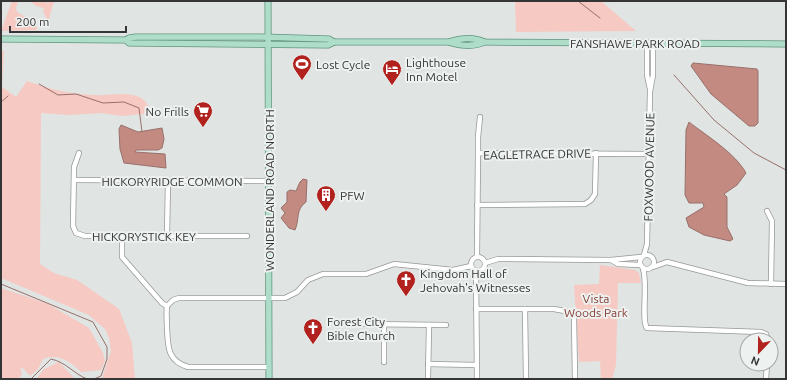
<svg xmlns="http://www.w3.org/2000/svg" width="787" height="380" viewBox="0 0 787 380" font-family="Ubuntu,sans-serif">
<rect width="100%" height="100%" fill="#e0e4e2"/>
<g fill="#f6c9c3">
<path d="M12,1H18L16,8L17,12C25,18 36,19 37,30L1,31Z"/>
<path d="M30,1H48L46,6L49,1H54L48,22L43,11L44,8L36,6Z"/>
<path d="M515,1H601L636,31L516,32Z"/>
<path d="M1,51H4L2,87L16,97L27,81C49,89 70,94 93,95C108,96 126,91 139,97C146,100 149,107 153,113L122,116L101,113L69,115L41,113L40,264L54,273L77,280L86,286L119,309L132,343L135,379H102L111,351L109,338L105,329L89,315L1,278Z"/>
<path d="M600,265L635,270L639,273L641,283H618L616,365L612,379H601L600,361L579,362L574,285L599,284Z"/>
<path d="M1,288L48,304L89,328L103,353L105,361L101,370L81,372C71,362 58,353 43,359L38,369L30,376L24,369L20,367L22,374L19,379H1Z"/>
<path d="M59,362L75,379H36L44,369Z"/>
</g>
<g fill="#c38a82" stroke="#98706b">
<path d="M693,63L757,69L758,71V123L755,126H749L711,94L691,66Z"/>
<path d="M689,122C707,136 735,153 746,173L737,185L724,194L727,197V227L733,239L730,241L704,235L689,227L686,218L704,207L703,203H689L685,195L686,130Z"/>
<path d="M121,125L138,132L162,128L164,139L162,148L158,150H136L135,152L165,154L166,168L124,163L120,149L119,129Z"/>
<path d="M303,179L307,180L306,202C295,210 300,219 295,230L289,228L281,218L285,213L281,208L287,202V192L290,190L296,191L300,182Z"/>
</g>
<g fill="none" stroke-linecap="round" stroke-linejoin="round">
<g stroke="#98706b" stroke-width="1">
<path d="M578,1L600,18"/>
<path d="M674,75L714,120L754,153L786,170"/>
<path d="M39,84L58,95L76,94L103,103L124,102L139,108L142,132"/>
<path d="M1,102L8,96"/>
<path d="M1,284L93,322L107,347V359L101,376L94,379"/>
<path d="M31,379L51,359C66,362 74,374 87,379"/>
</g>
<defs>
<g id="minor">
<path d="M647,43V75L650,89"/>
<path d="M79,153L74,167L73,226L76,233L85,236H247"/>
<path d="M478,153V137L480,117"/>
<path d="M74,180L269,181"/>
<path d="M477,205L585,204L591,200L595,194L596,153"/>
<path d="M767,211L772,221L771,284"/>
<path d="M122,236V257L162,303L167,306"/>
<path d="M167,236L168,181"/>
<circle cx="647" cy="262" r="7"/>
<path d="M644,255L647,244L650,91L653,75V43"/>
<path d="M477,256L478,153L649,154"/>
<circle cx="478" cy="264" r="7"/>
<path d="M611,260L618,264L640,265"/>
<path d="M485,263L498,259L611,260L641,257"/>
<path d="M653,267L667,262L748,283L786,284"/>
<path d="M643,269C648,283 641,321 647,328L761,332L766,334L768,340"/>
<path d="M476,271L477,379"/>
<path d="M476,309H554L570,312L574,318L575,379"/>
<path d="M525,309L526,379"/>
<path d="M364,324L446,325"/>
<path d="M384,324V362"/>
<path d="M428,364L477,365"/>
<path d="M269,367H188C167,361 168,346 167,328C167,321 166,313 167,306L173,300L179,298H285L297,292L308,280L323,274H366L394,264L453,270L471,266"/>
<path d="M428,379L429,325"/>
<path d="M766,379L767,364"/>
</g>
<g id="major">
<path d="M268,1L269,379"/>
<path d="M1,39L126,40L129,38L136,37H261L329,39L334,42"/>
<path d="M126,40L129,43L328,45L334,42H449C459,38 474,37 484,42L786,44"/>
<path d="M449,42C459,46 475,47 484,42"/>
</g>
</defs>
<use href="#minor" stroke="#959897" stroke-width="6"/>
<use href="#major" stroke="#60947f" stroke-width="7"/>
<use href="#minor" stroke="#fff" stroke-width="4.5"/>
<use href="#major" stroke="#aeddca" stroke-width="5.5"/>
</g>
<defs>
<symbol id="stadium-pin" viewBox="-11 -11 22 30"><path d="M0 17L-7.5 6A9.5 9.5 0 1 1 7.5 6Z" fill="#b1211d" stroke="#edf1ef"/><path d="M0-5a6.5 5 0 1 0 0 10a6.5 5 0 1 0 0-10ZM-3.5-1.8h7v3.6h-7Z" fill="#fff"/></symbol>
<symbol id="hotel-pin" viewBox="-11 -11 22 30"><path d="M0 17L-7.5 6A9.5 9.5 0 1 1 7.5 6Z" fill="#b1211d" stroke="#edf1ef"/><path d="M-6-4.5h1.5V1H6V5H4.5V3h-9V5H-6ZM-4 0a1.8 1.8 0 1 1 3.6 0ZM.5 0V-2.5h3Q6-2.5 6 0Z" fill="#fff"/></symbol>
<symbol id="supermarket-pin" viewBox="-11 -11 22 30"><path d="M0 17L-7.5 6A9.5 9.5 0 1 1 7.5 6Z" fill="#b1211d" stroke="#edf1ef"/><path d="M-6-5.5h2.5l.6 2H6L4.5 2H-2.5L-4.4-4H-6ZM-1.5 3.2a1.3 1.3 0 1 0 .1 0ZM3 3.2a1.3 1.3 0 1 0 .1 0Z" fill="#fff"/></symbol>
<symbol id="building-pin" viewBox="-11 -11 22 30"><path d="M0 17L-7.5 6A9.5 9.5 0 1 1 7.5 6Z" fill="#b1211d" stroke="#edf1ef"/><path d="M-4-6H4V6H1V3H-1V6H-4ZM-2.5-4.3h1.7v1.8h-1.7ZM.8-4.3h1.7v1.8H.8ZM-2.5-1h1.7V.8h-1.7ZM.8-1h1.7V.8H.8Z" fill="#fff"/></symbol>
<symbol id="church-pin" viewBox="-11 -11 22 30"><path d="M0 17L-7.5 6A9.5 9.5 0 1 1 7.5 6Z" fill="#b1211d" stroke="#edf1ef"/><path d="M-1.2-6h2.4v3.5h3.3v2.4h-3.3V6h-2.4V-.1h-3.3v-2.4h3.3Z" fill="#fff"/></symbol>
</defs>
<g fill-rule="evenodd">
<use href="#stadium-pin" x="291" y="53" width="22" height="30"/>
<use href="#hotel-pin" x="381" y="58" width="22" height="30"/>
<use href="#supermarket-pin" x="192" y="100" width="22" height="30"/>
<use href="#building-pin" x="315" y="184" width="22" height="30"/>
<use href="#church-pin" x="395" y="269" width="22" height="30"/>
<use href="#church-pin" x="302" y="317" width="22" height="30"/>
</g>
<g text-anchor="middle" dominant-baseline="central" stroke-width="4" stroke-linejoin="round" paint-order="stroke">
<g font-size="12" fill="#343534" stroke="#edf1ef">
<text x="635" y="43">FANSHAWE PARK ROAD</text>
<text transform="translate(537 154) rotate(-1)">EAGLETRACE DRIVE</text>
<text transform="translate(649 167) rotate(-89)">FOXWOOD AVENUE</text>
<text x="172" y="181">HICKORYRIDGE COMMON</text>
<text transform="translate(269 190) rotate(-90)">WONDERLAND ROAD NORTH</text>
<text x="144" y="236">HICKORYSTICK KEY</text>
</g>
<g font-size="12" fill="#343534" stroke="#edf1ef" text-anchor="start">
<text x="406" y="62">Lighthouse<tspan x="406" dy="14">Inn Motel</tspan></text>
<text x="316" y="64">Lost Cycle</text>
<text x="189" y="111" text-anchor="end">No Frills</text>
<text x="340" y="195">PFW</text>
<text x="420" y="273">Kingdom Hall of<tspan x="420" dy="14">Jehovah's Witnesses</tspan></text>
<text x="327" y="321">Forest City<tspan x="327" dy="14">Bible Church</tspan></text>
</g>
<g font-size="12" fill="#843c34" stroke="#edf1ef">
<text x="596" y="298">Vista<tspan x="596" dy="14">Woods Park</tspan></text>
</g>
</g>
<rect width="787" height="380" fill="none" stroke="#343534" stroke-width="4"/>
<g transform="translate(759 352) rotate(202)"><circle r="19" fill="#edf1ef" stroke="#a3a6a4"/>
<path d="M0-3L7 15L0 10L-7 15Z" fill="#b1211d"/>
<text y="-6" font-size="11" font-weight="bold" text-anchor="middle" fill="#343534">N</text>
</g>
<path d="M10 26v6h116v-6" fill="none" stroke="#343534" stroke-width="2"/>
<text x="16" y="26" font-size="12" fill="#343534" stroke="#edf1ef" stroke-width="3" paint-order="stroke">200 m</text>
</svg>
